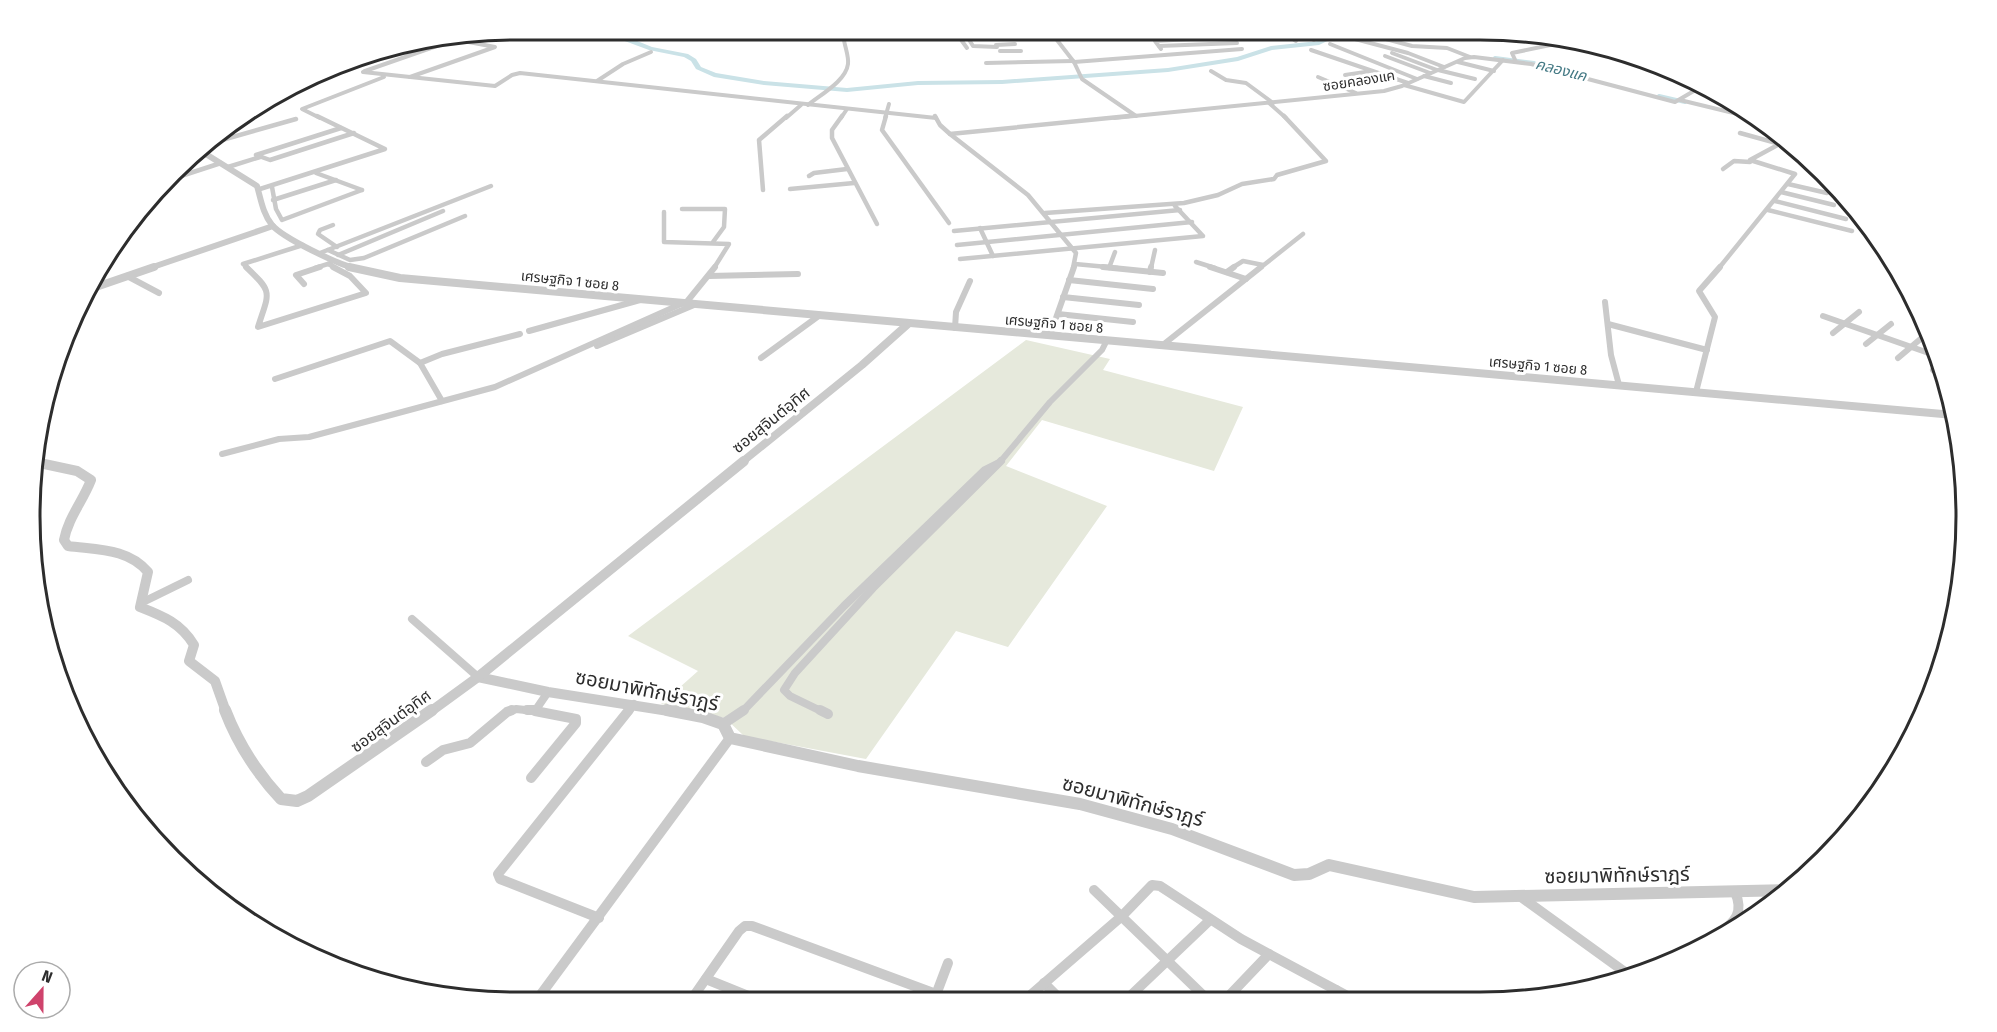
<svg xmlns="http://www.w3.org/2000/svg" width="1997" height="1032" viewBox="0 0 1997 1032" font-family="'Fira Sans Condensed','Noto Sans Thai',sans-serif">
<rect width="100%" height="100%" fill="#fff"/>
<path fill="#e6e9dc" d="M1026,340L1110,359L1103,370L1243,407L1214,471L1042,420L1006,466L1107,506L1008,647L956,631L866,759L744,736L725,718L661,704L698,671L628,636Z"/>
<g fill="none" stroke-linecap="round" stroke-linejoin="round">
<g stroke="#cae2e7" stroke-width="4">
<path d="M1495,58L1534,63"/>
<path d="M1659,96L1685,102"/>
</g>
<path fill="#cae2e7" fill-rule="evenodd" d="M595,30L615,32L652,47L688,54L696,59L701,67L716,73L764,81L847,88L918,81L1002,80L1168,68L1237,57L1271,46L1318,41L1340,31H1348L1319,45L1272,50L1238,61L1168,72L1002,84L918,85L847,92L764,85L714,77L696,69L691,61L684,57L649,50Z"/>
<g stroke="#cacaca" stroke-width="4">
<path d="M954,30L967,48"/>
<path d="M963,30L973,46L997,47"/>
<path d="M1050,31L1074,62L1082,79L1136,116"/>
<path d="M1281,31L1296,41"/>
<path d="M1299,31L1314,40"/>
<path d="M1356,31L1412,46L1447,48L1470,57"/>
<path d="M1512,31L1558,42"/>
<path d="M1206,35L1282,31"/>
<path d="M977,39L1012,38"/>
<path d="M1355,39L1408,53L1444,67"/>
<path d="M1330,44L1417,79"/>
<path d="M996,45L1015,44"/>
<path d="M1159,46L1237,43"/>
<path d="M1161,49L1155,41L1209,38"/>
<path d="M1311,50L1408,83"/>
<path d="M1000,51H1021"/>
<path d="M1392,53L1437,70"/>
<path d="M1385,56L1430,73"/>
<path d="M1074,62L1242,49"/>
<path d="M1458,62L1494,71"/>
<path d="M1516,62L1512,53L1560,43"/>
<path d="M986,63L1073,61"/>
<path d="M1438,70L1475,79"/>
<path d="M365,71L363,72L495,86L512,75L520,73L936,118"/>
<path d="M365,71L451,41"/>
<path d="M1211,71L1226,80L1246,83L1273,103"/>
<path d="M1345,75L1372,71"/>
<path d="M1424,76L1451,83"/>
<path d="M410,77L495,47L458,40"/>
<path d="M1318,77L1356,93"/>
<path d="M597,81L623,64L651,52"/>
<path d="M1404,85L1464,102L1503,60"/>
<path d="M1680,100L1754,118"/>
<path d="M1269,103L1286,118"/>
<path d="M808,105C820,95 846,81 848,64C849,57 845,47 844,40L835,33L838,30"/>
<path d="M320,118L302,109L384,77"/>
<path d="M786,118L801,105"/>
<path d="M841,118L847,109"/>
<path d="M885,118L889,104"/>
<path d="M1114,118L1384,91L1402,86L1465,58L1474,57L1531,64L1675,102L1704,85"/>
</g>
<g stroke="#cacaca" stroke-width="4.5">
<path d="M842,116L832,130V138L877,224"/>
<path d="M886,116L882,130L949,223"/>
<path d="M935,116L940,125L950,134L1028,195L1076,253L1073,268"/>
<path d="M1748,116L1759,119"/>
<path d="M341,128L256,155L270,160L354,133"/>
<path d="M1740,133L1780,144"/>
<path d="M950,134L1129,116"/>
<path d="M208,144L296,119"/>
<path d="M194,158L206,155"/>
<path d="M228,167L260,157"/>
<path d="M1723,169L1734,161L1750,162"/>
<path d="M316,173L362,190"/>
<path d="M809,176L814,173L847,169"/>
<path d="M175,178L221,163"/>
<path d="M1788,184L1827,193"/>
<path d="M272,187L276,209L282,220L362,190"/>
<path d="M260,189L385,149L317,116"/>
<path d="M790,189L854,183"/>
<path d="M763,190L759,140L787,116"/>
<path d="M1781,192L1834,205"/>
<path d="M273,200L336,180"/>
<path d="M1775,201L1846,219"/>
<path d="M682,209H725L724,227L713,242"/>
<path d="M1768,210L1852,231"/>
<path d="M664,212V242L729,244L714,268"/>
<path d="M1045,213L1184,203L1218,195L1242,184L1274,179L1277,175L1326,161L1284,116"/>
<path d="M333,225L320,230L318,234L337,247"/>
<path d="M980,228L993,256"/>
<path d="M954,231L1180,210"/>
<path d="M957,245L1192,222"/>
<path d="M328,250L350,260L364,258L465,216"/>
<path d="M320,253L491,186"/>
<path d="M338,255L443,211"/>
<path d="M960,259L1203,236L1175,206"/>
<path d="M1196,262L1215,268"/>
<path d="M328,264L336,268"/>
<path d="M1075,264L1118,268"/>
<path d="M248,268L243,264L303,245"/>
<path d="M315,268L331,263"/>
<path d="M1109,268L1115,252"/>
<path d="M1151,268L1155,250"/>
<path d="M1232,268L1243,261L1263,265"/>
<path d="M1260,268L1303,234"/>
<path d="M1719,268L1795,174L1750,160L1787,140"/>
</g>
<g stroke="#cacaca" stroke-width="6">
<path d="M246,267C274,293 269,292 258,327L366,293L350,276L333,267"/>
<path d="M1103,267L1163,273"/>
<path d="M1210,267L1246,279"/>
<path d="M1150,272L1151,267"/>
<path d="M1227,272L1234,267"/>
<path d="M127,276L159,293"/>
<path d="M709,276L798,274"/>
<path d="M1069,280L1153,289"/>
<path d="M304,284L296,275L320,267"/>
<path d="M1063,297L1139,305"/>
<path d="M1605,302L1611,355L1619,385"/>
<path d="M685,304L715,267"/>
<path d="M1058,314L1133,322"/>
<path d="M1823,316L1940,357"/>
<path d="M1608,324L1707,350"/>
<path d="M955,328L956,312L970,281"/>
<path d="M529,331L640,300"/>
<path d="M1833,333L1859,312"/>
<path d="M1050,335L1074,267"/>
<path d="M1164,344L1261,267"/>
<path d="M1866,344L1891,324"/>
<path d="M597,346L694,305"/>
<path d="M761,358L820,315"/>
<path d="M1898,358L1924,336"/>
<path d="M1933,370L1942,362"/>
<path d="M275,379L390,341L420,363"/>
<path d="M1696,392L1715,317L1699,291L1720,267"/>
<path d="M442,401L420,363L442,354L520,334"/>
<path d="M222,454L279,439L309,437L495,387L681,304"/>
<path d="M1000,462L1050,402L1102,350L1107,340"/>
</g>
<g stroke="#cacaca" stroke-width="8">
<path d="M141,603L188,580"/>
<path d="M412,619L478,677"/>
<path d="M535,711L538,712"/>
<path d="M508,712L516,709L535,711L548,692"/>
<path d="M628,712L634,704"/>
<path d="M742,712L844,606L985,470L997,464"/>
<path d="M823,712L790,696L784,690L795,673L873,588L1001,461"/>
</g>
<g stroke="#cacaca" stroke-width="10">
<path d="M527,710H536"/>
<path d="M820,710L828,714"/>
<path d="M723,724L744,710"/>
<path d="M426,762L443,750L470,743L507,712L512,710"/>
<path d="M531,778L576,723V719L535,711"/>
<path d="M1094,890L1207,999"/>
<path d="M1521,897L1629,975"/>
<path d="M599,918L500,879L498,874L629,710"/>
<path d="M1713,940C1730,924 1746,917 1735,892"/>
<path d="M706,979L758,1000"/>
<path d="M1044,983L1060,999"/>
<path d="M1329,998L1336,990"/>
<path d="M1026,999L1122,916L1152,885L1160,886L1241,939L1351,998"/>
<path d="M1127,999L1210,920"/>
<path d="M1226,999L1269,954"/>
<path d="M691,1000L739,931L745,926H752L936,994"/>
<path d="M934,1000L948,963"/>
<path d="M536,1001L730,738"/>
</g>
<g stroke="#cacaca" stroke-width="6">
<path d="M201,151L257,186C261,200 263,214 272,225C283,238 339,265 355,268"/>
<path d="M150,268L273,226"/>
</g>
<g stroke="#cacaca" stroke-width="8">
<path d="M349,267L400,278L1954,415"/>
<path d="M93,288L154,267"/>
<path d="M742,462L862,365L908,324"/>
</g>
<g stroke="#cacaca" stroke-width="10">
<path d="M35,462L77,471L91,480C83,501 68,518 64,540L68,546C97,550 128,548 148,572L140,607C163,616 181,623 194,645L189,661L215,681L226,712"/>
<path d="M478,677L548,692L675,712"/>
<path d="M430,712L478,677L744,461"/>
</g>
<g stroke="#cacaca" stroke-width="12">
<path d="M225,710C238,744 256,772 281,799L297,801L308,796L432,710"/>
<path d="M667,710L703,717L723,724L730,738L858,766L1080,804L1172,829L1294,875L1309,874L1329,865L1474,897L1786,890"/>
</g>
</g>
<g text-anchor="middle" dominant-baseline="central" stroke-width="6" stroke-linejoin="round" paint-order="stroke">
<g font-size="14" fill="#2d2d2d" stroke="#fff">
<text transform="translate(1359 81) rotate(-9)">ซอยคลองแค</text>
<text transform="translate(570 281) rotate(6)">เศรษฐกิจ 1 ซอย 8</text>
<text transform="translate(1054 324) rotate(5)">เศรษฐกิจ 1 ซอย 8</text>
<text transform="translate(1538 366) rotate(5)">เศรษฐกิจ 1 ซอย 8</text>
</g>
<g font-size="15" font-style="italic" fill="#457a85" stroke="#fff">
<text transform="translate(1561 70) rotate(14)">คลองแค</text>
</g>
<g font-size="16" fill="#2d2d2d" stroke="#fff">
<text transform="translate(771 420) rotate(-39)">ซอยสุจินต์อุทิศ</text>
<text transform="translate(391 721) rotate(-36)">ซอยสุจินต์อุทิศ</text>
</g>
<g font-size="20" fill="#2d2d2d" stroke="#fff">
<text transform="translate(647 690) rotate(11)">ซอยมาพิทักษ์ราฎร์</text>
<text transform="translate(1133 801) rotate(15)">ซอยมาพิทักษ์ราฎร์</text>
<text transform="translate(1617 875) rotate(-1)">ซอยมาพิทักษ์ราฎร์</text>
</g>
</g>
<path d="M0 0H1997V1032H0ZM516 40H1480A476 476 0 0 1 1956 516V516A476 476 0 0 1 1480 992H516A476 476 0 0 1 40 516V516A476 476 0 0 1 516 40Z" fill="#fff" fill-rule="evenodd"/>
<path fill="none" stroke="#2d2d2d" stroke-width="3" d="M516 40H1480A476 476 0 0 1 1956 516V516A476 476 0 0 1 1480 992H516A476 476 0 0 1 40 516V516A476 476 0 0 1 516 40Z"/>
<g transform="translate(42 990) rotate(21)"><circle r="28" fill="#ffffff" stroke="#ababab" stroke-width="1.5"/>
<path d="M0-4.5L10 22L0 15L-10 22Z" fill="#cf436c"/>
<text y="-9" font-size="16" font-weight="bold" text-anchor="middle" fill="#2d2d2d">N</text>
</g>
</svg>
